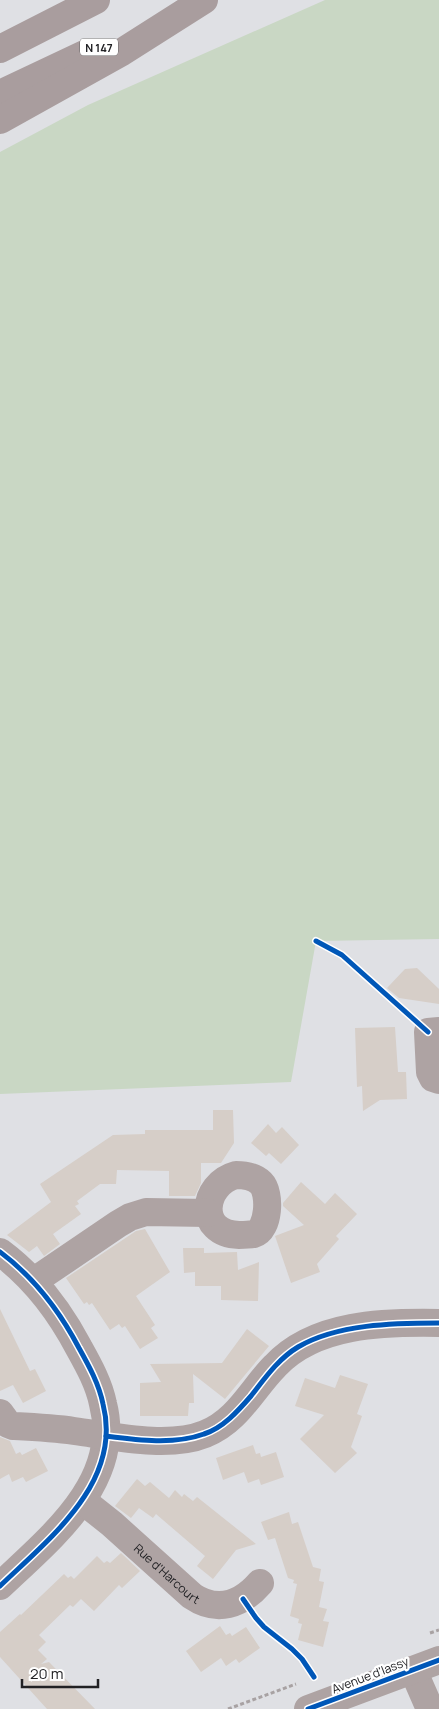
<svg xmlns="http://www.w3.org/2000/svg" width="439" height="1709" viewBox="0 0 439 1709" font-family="Manrope,sans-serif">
<rect width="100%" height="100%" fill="#dfe0e4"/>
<path fill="#c9d7c4" d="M325,0H439V939L316,941L291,1082L0,1094V152L88,105Z"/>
<g fill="#d6cec8">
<path d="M417,968L439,989V1004L399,998L387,988L405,969Z"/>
<path d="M395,1027L398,1072H406L407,1099L380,1100L363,1111L362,1086L357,1087L355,1028Z"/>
<path d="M213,1110H233L234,1143L221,1163H201V1183L195,1196H169V1171L117,1170L116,1184H100L77,1201L79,1204L75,1206L81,1214L53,1234L60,1244L44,1256L37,1246L29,1252L7,1235L51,1202L40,1184L113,1135L145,1134V1130H213Z"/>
<path d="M268,1124L276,1133L282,1127L299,1145L281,1164L269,1153L266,1156L251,1143Z"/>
<path d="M301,1182L325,1204L335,1193L357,1214L336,1236L339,1239L317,1264L320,1272L291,1283L275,1236L304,1225L283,1206V1203Z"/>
<path d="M145,1229L170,1272L136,1296L155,1325L151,1328L158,1338L140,1349L125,1326L122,1328L119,1324L110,1330L92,1303L89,1305L87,1302L84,1304L66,1278L136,1231Z"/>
<path d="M183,1248H204V1253L237,1252L238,1270L259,1262L258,1301L221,1300V1286H195V1272L184,1273Z"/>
<path d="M0,1309L30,1371L35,1369L46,1391L23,1403L13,1385L0,1391Z"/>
<path d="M247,1329L269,1346L225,1399L193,1374L194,1403H189L188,1416H140V1383L161,1382L150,1364L222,1363Z"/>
<path d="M340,1375L368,1384L357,1414L362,1416L351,1447L357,1453L335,1473L300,1439L324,1415L295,1406L305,1378L335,1388Z"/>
<path d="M0,1437L10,1441L16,1454L20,1452L22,1455L36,1448L48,1471L26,1482L23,1477L12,1482L9,1474L0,1479Z"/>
<path d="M253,1445L256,1454L260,1453L261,1457L276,1452L284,1477L261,1485L259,1479L248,1483L244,1472L223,1480L216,1458Z"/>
<path d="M137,1479L145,1486L150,1482L169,1498L175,1490L182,1497L184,1494L193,1501L197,1497L256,1544L236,1550L213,1579L197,1566L205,1556L156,1514L153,1518L139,1508L131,1518L115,1506Z"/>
<path d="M289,1512L292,1524L298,1522L313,1567L321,1569L319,1581L324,1582L319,1607L327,1609L323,1621L329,1622L323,1647L298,1640L302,1624L298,1623L299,1619L290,1616L297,1584L293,1583L294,1580L288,1578L275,1538L268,1540L261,1522Z"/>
<path d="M121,1553L140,1571L122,1588L119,1585L94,1611L81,1599L73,1607L70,1605L39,1635L46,1642L38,1650L47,1659L41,1664L49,1662L95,1709H47L0,1657V1632L20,1614L21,1615L64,1574L68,1578L71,1576L74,1579L97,1556L104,1563L107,1561L110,1563Z"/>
<path d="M220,1626L226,1635L230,1633L232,1636L246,1627L260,1648L239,1663L236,1659L226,1666L221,1658L201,1672L186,1651Z"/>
</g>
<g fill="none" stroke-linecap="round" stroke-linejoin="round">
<g stroke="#a8a2a3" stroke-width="3" stroke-dasharray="4 2.5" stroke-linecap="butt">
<path d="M430,1633L439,1630"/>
<path d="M228,1709L296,1684"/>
</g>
<g stroke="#aea3a3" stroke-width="28">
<path d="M439,1031L428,1032L430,1072L433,1078L439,1080"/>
<path d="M236,1175C245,1175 254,1176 261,1183C271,1193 269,1230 254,1234C249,1235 244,1235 239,1235C196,1234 202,1184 236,1175Z"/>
<path d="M0,1252C35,1278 59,1310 79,1348C89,1366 99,1384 103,1404C123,1482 49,1539 0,1586"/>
<path d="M34,1281L118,1224L130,1217L146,1212L208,1213"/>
<path d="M0,1413L8,1424L13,1426C33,1427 54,1428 74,1431C112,1436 168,1449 205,1434C238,1421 252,1389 275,1366C315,1323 384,1322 439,1323"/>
<path id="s1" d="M83,1501L112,1524L192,1596C217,1613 241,1605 260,1583"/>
<path d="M413,1670L430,1709"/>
<path d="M308,1709L439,1660"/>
</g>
<g stroke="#a99d9e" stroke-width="28">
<path d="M0,49L96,0"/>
<path d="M0,94L87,53"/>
<path d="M0,120L122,52L204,0"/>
</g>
<defs>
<g id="cycleway">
<path d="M316,941L342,955L428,1032"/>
<path d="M0,1252C35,1278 59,1310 79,1348C89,1366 99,1384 103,1404C123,1482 49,1539 0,1586"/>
<path d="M106,1436C137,1440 174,1445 204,1434C223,1428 238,1411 251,1396C265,1378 278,1359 298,1347C337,1324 394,1323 439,1323"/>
<path d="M243,1599L256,1618L264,1627L292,1649L302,1659L314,1677"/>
<path d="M308,1709L439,1660"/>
</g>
</defs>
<use href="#cycleway" stroke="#fff" stroke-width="8"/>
<use href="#cycleway" stroke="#0057b8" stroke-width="5"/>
</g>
<g text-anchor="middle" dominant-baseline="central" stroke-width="4.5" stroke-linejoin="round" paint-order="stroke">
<rect fill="#fff" stroke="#646466" stroke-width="1" x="80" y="38.5" width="38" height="17" rx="4"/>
<g font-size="11" font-weight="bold" fill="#212124">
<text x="99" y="47">N 147</text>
</g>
<g font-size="12" fill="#212124" stroke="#fff">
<text stroke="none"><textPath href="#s1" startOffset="111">Rue d'Harcourt</textPath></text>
<text transform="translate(370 1675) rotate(-21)">Avenue d'Iassy</text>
</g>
</g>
<path d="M22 1679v8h76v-8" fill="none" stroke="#212124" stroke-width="2.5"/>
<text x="30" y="1679" font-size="15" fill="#212124" stroke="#ffffff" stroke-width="4" paint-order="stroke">20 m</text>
</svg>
